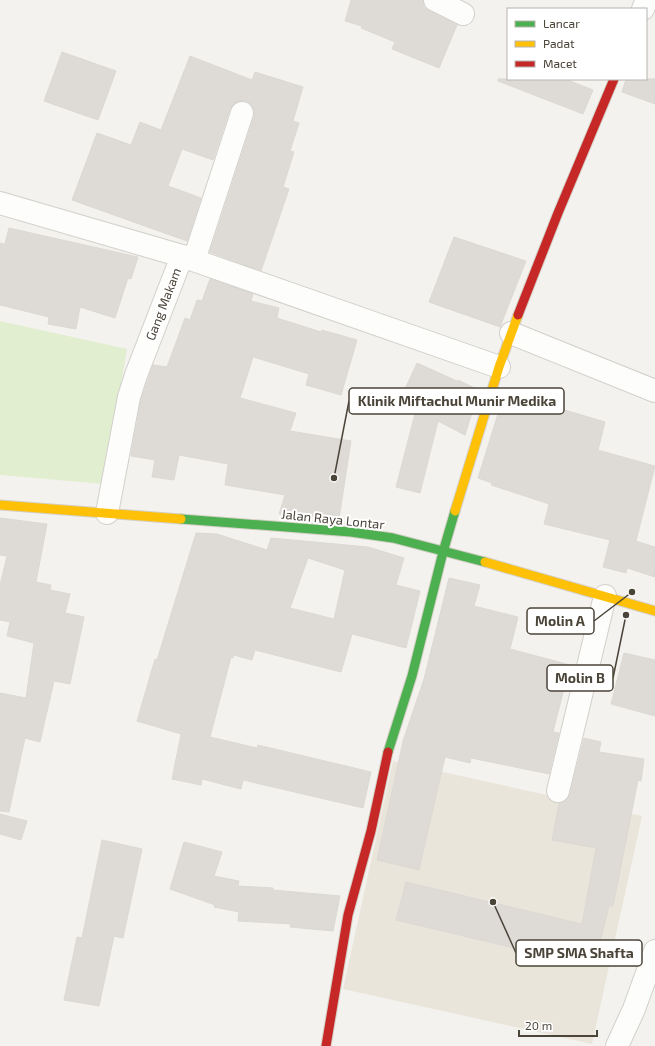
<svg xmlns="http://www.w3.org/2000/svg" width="655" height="1046" viewBox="0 0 655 1046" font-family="'Exo 2',sans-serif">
<rect width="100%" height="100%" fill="#f4f2ee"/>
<path fill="#eae5da" d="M393,761L642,816L592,1044L343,989Z"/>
<path fill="#e1eecf" d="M0,321L127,349L104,484L0,475Z"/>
<g fill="#dedbd6" stroke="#dcd9d4" fill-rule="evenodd">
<path d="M351,0H423L424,7L429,11L457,25L439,68L392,49L395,42L361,28L362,26L345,21Z"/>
<path d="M62,52L116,71L98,120L44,101Z"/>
<path d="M190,56L252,80L255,72L303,87L293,121L299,123L290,151L294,152L283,187L289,189L261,271L210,252L254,117V110L251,104L246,101H239L233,104L230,109L213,160L182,149L168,186L201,198L187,241L72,200L97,133L131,145L140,122L161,130Z"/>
<path d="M498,79H565L593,90L583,114L498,81Z"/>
<path d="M626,79H655V104L622,92Z"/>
<path d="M9,228L138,257L131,279L128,278L115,318L80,307L76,329L48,324L49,317L0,305V243L5,244Z"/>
<path d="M454,237L526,261L500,327L429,302Z"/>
<path d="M210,279L253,294L251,301L279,308L277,318L321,332L322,330L357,340L341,395L306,385L309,374L253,357L240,398L296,413L290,431L351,441L339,519L279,514L285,495L225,485L228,464L179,455L174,480L152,477L155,460L131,456L141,400L153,365L167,367L185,318L190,320L197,300L202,301Z"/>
<path d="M417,363L457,381L458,380L479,390L465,435L438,421L420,493L396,487L416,410L399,402Z"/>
<path d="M506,388L533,396L531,400L605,422L598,450L655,466L636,541L655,547V577L627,568L626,573L603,567L610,540L544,524L549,504L491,485L492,483L478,478Z"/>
<path d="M0,518L47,524L36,582L51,585L50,590L70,594L65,613L84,617L70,684L54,681L40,742L25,738L9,812L0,811V693L26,698L34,643L7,636L10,622L0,620V585L7,556L0,555Z"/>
<path d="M196,533L217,534L267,550L271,538L368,547L404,558L396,585L420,591L406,648L352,634L341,672L255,650L252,660L234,655L233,658L231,657L210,737L257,748L258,745L371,772L363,808L243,780L241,789L202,779L201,785L172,779L181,734L137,721L155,659L157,660ZM308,558L345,570L334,619L290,608Z"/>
<path d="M449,578L480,585L474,606L518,617L510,649L570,665L553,732L559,733L549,774L471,758L470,763L445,757L419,870L377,860L403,741L424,679Z"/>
<path d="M624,653L655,660V716L611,704Z"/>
<path d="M584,738L601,742L599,752L644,759L641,781L638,780L613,906H609L594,967L396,920L406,882L582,924L596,848L552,840L559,803L567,800L570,794Z"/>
<path d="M0,814L27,821L21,840L0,834Z"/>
<path d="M102,840L142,849L123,938L114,936L99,1006L64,1000L77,937L82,938Z"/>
<path d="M184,842L222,852L214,876L239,881L238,886L273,888V890L340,896L333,931L290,927L291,924L238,921L239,912L214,907L215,905L170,889Z"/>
</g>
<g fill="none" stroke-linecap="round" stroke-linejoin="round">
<defs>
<g id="street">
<path d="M435,0L463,14"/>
<path d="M643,9L647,0"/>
<path d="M0,203L182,256L499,367"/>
<path d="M194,260L242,113"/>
<path d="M511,333L655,391"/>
<path d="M107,513L129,397L136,375L182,256"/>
<path d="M558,791L605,596"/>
<path d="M617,1046L634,1009L655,951"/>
</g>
<g id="fast">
<path d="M181,519L351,532L393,538L485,562"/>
<path d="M388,752L412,676L443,552L455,511"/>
</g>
<g id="slow">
<path d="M0,505L181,519"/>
<path d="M455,511L499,367L518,315"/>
<path d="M485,562L655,611"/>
</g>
<g id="jam">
<path d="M518,315L558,213L614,79"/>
<path d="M326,1046L348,915L371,831L388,752"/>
</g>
</defs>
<use href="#street" stroke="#d2d0cb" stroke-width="24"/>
<use href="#fast" stroke="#d3cfc5" stroke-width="11"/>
<use href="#slow" stroke="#d3cfc5" stroke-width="11"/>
<use href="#jam" stroke="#d3cfc5" stroke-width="11"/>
<use href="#street" stroke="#fdfdfc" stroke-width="22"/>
<use href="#fast" stroke="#4caf50" stroke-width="9"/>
<use href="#slow" stroke="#ffc107" stroke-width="9"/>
<use href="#jam" stroke="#c62828" stroke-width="9"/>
</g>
<g text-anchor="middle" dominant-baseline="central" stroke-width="4" stroke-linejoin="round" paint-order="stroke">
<g font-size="13" fill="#4b4439" stroke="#fff">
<text transform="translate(163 304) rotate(-69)">Gang Makam</text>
<text transform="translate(333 519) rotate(6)">Jalan Raya Lontar</text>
</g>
</g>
<path fill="none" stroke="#4b4439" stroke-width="1.5" d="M334 478L349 401M632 592L594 621M626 615L613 678M493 902L516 953"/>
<g fill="#4b4439" stroke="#fff" stroke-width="1.5">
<circle cx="334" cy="478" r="4"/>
<circle cx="632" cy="592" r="4"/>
<circle cx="626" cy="615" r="4"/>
<circle cx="493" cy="902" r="4"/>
</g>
<g fill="#fff" stroke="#4b4439" stroke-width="1.5">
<rect x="349" y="388" width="215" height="26" rx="4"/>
<rect x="527" y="608" width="67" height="26" rx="4"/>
<rect x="547" y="665" width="66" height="26" rx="4"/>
<rect x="516" y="940" width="126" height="26" rx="4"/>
</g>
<g font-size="14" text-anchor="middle" font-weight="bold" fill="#4b4439">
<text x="457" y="406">Klinik Miftachul Munir Medika</text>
<text x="560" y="626">Molin A</text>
<text x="580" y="683">Molin B</text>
<text x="579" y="958">SMP SMA Shafta</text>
</g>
<rect x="507" y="8" width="140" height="72" fill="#ffffff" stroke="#b7b4b0"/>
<rect x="515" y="21" width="20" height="6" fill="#4caf50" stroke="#b7b4b0"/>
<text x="543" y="28" font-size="12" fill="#4b4439">Lancar</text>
<rect x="515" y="41" width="20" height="6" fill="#ffc107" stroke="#b7b4b0"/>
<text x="543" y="48" font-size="12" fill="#4b4439">Padat</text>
<rect x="515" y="61" width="20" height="6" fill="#c62828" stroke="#b7b4b0"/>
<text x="543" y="68" font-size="12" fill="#4b4439">Macet</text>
<path d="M519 1030v6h78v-6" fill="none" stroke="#4b4439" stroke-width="2"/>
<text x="525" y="1030" font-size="12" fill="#4b4439" stroke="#ffffff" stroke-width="3" paint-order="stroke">20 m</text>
</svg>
